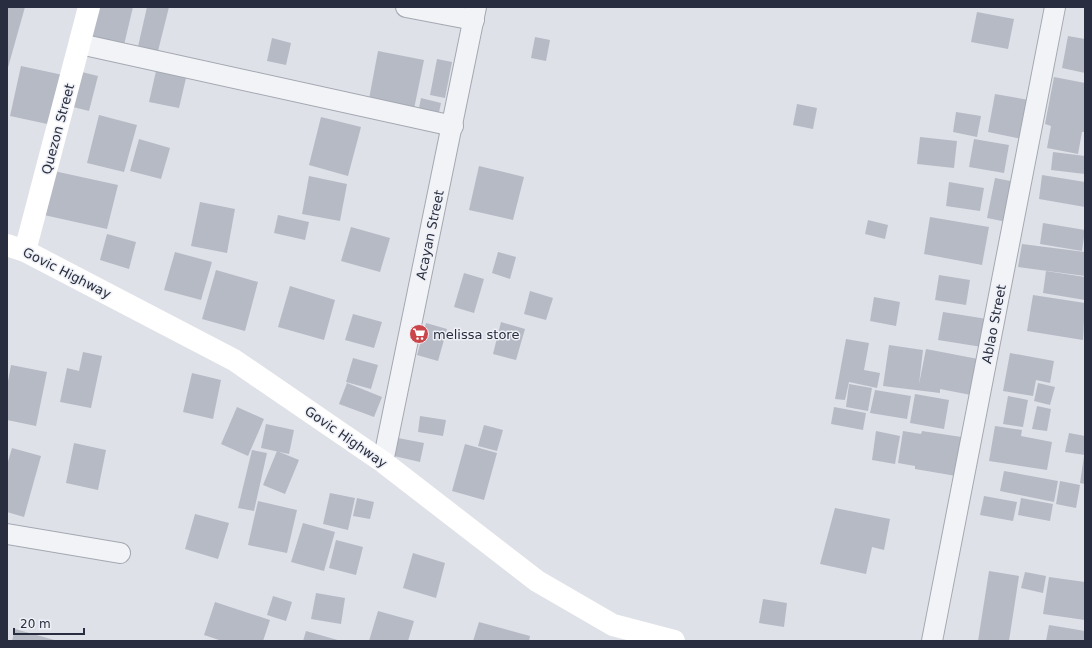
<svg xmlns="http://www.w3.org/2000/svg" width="1092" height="648" viewBox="0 0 1092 648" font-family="'DejaVu Sans',sans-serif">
<rect width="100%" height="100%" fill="#dfe1e8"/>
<g fill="#b6bac5">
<path d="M7,7H25L7,71Z"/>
<path d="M94,7H133L124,45L87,37Z"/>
<path d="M147,7H169L157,55L137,51Z"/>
<path d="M977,12L1014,19L1008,49L971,42Z"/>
<path d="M1068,36L1085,39V73L1062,68Z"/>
<path d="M535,37L550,40L546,61L531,58Z"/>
<path d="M272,38L291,43L286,65L267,61Z"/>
<path d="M378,51L424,60L414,109L369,99Z"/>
<path d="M437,59L452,62L445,98L430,95Z"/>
<path d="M21,66L63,75L52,125L10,116Z"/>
<path d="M156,71L186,78L179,108L149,102Z"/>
<path d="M82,72L98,76L89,111L73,107Z"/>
<path d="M1054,77L1085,83V132H1082L1078,154L1047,148L1051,126L1045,124Z"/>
<path d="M995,94L1035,101L1027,140L988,132Z"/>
<path d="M421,98L441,103L438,117L418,113Z"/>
<path d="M797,104L817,108L813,129L793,125Z"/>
<path d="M956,112L981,116L977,137L953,132Z"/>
<path d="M99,115L137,125L124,172L87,163Z"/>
<path d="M321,117L361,127L348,176L309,165Z"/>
<path d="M920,137L957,141L954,168L917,164Z"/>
<path d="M139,139L170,148L161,179L130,171Z"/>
<path d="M974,139L1009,145L1004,173L969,167Z"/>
<path d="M1053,152L1085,156V174L1051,170Z"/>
<path d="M479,166L524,177L513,220L469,210Z"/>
<path d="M54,171L118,185L107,229L44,215Z"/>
<path d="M1042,175L1085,182V207L1039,199Z"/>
<path d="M309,176L347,184L340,221L302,214Z"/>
<path d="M995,178L1020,183L1012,223L987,218Z"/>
<path d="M949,182L984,188L980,211L946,206Z"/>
<path d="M200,202L235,209L227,253L191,246Z"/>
<path d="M278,215L309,222L305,240L274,233Z"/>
<path d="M930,217L989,227L982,265L924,254Z"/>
<path d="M868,220L888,225L885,239L865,234Z"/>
<path d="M1043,223L1085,230L1082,251L1040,244Z"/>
<path d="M351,227L390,238L380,272L341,261Z"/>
<path d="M107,234L136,242L129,269L100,260Z"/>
<path d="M1022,244L1085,252V276L1018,267Z"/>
<path d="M175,252L212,262L201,300L164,290Z"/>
<path d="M498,252L516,257L510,279L492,273Z"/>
<path d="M216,270L258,282L245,331L202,319Z"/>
<path d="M1046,271L1085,277V300L1043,293Z"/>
<path d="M464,273L484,279L474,313L454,307Z"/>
<path d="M939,275L970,280L966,305L935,300Z"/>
<path d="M290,286L335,300L324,340L278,327Z"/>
<path d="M530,291L553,298L546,320L524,314Z"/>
<path d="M1033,295L1085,303L1083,340L1027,331Z"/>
<path d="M874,297L900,302L896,326L870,321Z"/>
<path d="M943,312L987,319L982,347L938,340Z"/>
<path d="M353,314L382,322L374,348L345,340Z"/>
<path d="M501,322L525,329L516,360L493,354Z"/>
<path d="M426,323L447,329L438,361L417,355Z"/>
<path d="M846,339L869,343L864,370L880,373L877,388L849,382L845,400L835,399Z"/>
<path d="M889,345L923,350L919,384L926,349L978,359L971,395L940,389V393L883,386Z"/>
<path d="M83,352L102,356L91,408L60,402L67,368L79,371Z"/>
<path d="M1010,353L1054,361L1050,383L1036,380L1033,396L1003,391Z"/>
<path d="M353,358L378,365L371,389L346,382Z"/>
<path d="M11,365L47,372L36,426L7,420V387Z"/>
<path d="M192,373L221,380L213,419L183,412Z"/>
<path d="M347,383L382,397L374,417L339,404Z"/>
<path d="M1038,383L1055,387L1050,405L1034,401Z"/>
<path d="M849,384L872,388L868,411L846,407Z"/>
<path d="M875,390L911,396L907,419L870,413Z"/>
<path d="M915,394L949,400L944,429L910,423Z"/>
<path d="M1008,396L1028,400L1023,427L1003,424Z"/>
<path d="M1037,406L1051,409L1047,431L1032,429Z"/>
<path d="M237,407L264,419L248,456L221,444Z"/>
<path d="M834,407L866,413L863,430L831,424Z"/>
<path d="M420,416L446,420L443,436L418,432Z"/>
<path d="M266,424L294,430L289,454L261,448Z"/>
<path d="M484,425L503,430L497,451L478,446Z"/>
<path d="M995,426L1022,430L1021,436L1052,442L1047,470L989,461Z"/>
<path d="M876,431L900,436L895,464L872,460Z"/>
<path d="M903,431L921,434L922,431L968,438L962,477L915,469V466L898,463Z"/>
<path d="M1069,433L1085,436V455L1065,452Z"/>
<path d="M398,438L424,443L420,462L394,456Z"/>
<path d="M74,443L106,450L98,490L66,483Z"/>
<path d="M465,444L497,453L484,500L452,491Z"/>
<path d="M12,448L41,456L24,517L7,512V465Z"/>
<path d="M252,450L267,453L254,511L238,508Z"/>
<path d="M277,451L299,460L285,494L263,485Z"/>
<path d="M1084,456H1085V484L1080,483Z"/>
<path d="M1004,471L1058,481L1054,502L1000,491Z"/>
<path d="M1060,481L1080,485L1076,508L1056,504Z"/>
<path d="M330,493L355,498L348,530L323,524Z"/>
<path d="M984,496L1017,502L1013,521L980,515Z"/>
<path d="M357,498L374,502L370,519L353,516Z"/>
<path d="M1021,498L1053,504L1050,521L1018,515Z"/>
<path d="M258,501L297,510L287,553L248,545Z"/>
<path d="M835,508L890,519L884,550L872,547L866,574L820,564Z"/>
<path d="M195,514L229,523L218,559L185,549Z"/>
<path d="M303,523L335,532L324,571L291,562Z"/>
<path d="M336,540L363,547L356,575L329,568Z"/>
<path d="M413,553L445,563L436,598L403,588Z"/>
<path d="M989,571L1019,576L1009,641H978Z"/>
<path d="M1025,572L1046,576L1043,593L1021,588Z"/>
<path d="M1049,577L1085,582V620L1043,614Z"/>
<path d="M316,593L345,598L341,624L311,619Z"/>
<path d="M273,596L292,602L286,621L267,615Z"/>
<path d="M763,599L787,603L784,627L759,623Z"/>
<path d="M215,602L270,620L263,641H222L204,635Z"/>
<path d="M378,611L414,621L408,641H369Z"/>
<path d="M479,622L530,636L529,641H473Z"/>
<path d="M1049,625L1085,631V641H1046Z"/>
<path d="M15,629L58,641H12Z"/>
<path d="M306,631L341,641H303Z"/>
</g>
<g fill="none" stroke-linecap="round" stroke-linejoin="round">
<defs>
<g id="street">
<path d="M406,7L474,20"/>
<path d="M80,44L453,126"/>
<path d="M383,462L476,7"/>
<path d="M7,534L120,553"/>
<path d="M932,641L1055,7"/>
</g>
</defs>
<use href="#street" stroke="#a4a8b2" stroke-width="22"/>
<use href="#street" stroke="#f2f3f6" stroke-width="20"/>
<g stroke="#fff" stroke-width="22">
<path d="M7,245L25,251L234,360L383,462L537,581L613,625L674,641"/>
<path d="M25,251L89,7"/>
</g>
</g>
<defs>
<symbol id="supermarket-disc" viewBox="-11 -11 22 22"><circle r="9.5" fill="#cb464a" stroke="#eef0f6"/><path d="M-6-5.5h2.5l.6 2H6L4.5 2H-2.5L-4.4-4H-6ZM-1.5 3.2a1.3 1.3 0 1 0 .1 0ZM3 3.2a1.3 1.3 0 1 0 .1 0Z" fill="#fff"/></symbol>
</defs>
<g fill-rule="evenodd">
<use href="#supermarket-disc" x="408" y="323" width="22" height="22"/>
</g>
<g text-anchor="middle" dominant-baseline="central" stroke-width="3" stroke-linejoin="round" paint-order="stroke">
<g font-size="13" fill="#282e3f" stroke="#eef0f6">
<text transform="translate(58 129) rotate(-75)">Quezon Street</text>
<text transform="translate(430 235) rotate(-78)">Acayan Street</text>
<text transform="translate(67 273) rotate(27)">Govic Highway</text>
<text transform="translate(994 324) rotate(-79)">Ablao Street</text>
<text transform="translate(346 437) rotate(35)">Govic Highway</text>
</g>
<g font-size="13" fill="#282e3f" stroke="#eef0f6" text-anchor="start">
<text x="433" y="334">melissa store</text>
</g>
</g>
<rect width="1092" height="648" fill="none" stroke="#282e3f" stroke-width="16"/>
<path d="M14 628v6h70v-6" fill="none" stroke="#282e3f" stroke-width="2"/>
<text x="20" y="628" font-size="12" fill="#282e3f" stroke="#eef0f6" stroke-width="3" paint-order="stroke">20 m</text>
</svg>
